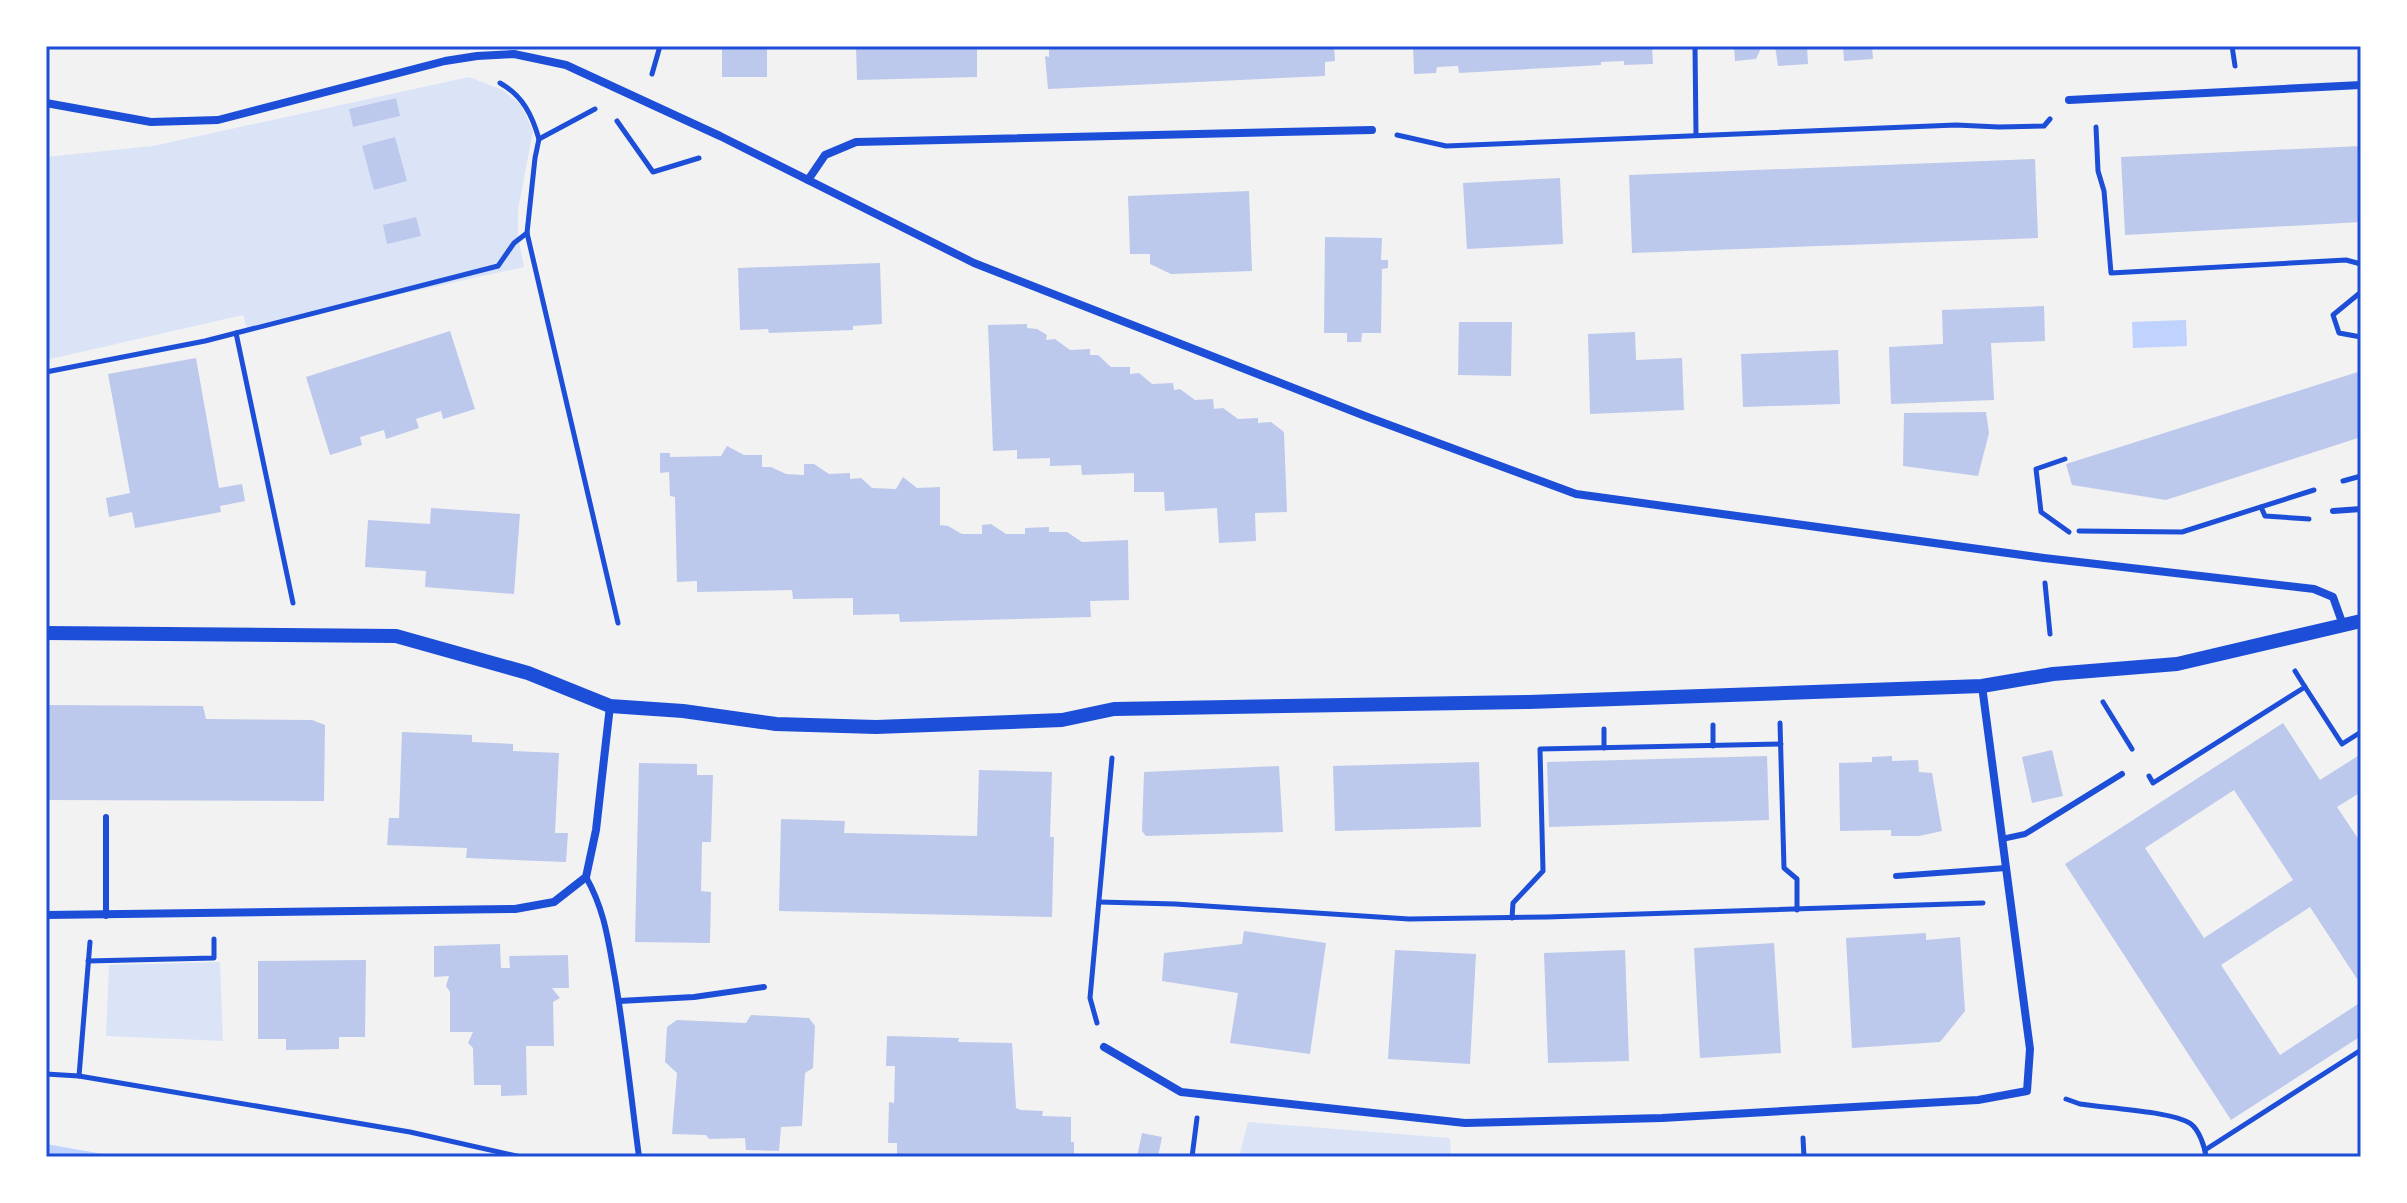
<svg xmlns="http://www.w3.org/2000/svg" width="2407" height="1203" viewBox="0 0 2407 1203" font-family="Roboto,sans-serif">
<rect width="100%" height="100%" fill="#f2f2f2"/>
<g fill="#dbe4f7">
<path d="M469,77L503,90L521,105L533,131L518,210V237L524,267L247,328L243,315L46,360V157L153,146Z"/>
<path d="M220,962L223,1041L106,1036L109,965Z"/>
<path d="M1248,1122L1450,1138L1451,1157H1239Z"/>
</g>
<g fill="#bfd3fe">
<path d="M2186,320L2187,346L2133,348L2132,322Z"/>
<path d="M46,1144L120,1157H46Z"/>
</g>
<g fill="#bdc9ec" fill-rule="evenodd">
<rect x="722" y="46" width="45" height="31"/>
<path d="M856,46H977V77L857,80Z"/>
<path d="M1049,46H1334L1335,61L1325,62V76L1048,89L1045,56L1049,57Z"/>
<path d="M1413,46H1652L1653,64L1624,65V61L1601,62V65L1459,73L1458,66L1437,67L1436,73L1414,74Z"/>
<path d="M1734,46H1762L1756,59L1735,61Z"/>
<path d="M1775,46H1807L1808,64L1778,66Z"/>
<path d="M1843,46H1872L1873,59L1844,61Z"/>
<path d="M396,98L400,116L353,127L349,109Z"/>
<path d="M395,137L407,181L374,190L362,146Z"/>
<path d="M2361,146V222L2125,235L2121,157Z"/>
<path d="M2035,159L2038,238L1632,253L1629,175Z"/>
<path d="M1560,178L1563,244L1467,249L1463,183Z"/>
<path d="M1249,191L1252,271L1171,274L1150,264V254H1130L1128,196Z"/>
<path d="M416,217L421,236L387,244L383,225Z"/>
<path d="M1325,237L1382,238L1381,260H1388V268L1382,269L1381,333H1362L1361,342H1347V333H1324Z"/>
<path d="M880,263L882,324L853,326V330L769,333L768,329L740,330L738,268Z"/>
<path d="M2044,306L2045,341L1991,343L1994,400L1891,404L1889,347L1943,344L1942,310Z"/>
<path d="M1459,322H1512L1511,376L1458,375Z"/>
<path d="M1027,324V328L1037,329L1047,335L1046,340L1055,339L1070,350L1090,349V355H1098L1111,367H1130V374L1139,373L1152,384L1173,383L1174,390L1180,389L1195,400L1213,399L1214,409L1223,408L1238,419L1258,418V423L1271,422L1284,432L1287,512L1255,513L1256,541L1219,543L1217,508L1165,511L1164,492H1134V473L1082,475L1081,465L1050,466V458L1017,459V450L993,451L988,325Z"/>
<path d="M450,331L475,409L443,419L441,411L416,419L419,428L386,439L384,430L360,437L362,445L330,455L306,377Z"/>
<path d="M1635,332L1636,360L1682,358L1684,410L1590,414L1588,334Z"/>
<path d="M1838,350L1840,404L1743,407L1741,354Z"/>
<path d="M196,358L219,488L242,484L245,501L220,506L221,512L135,528L132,512L109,517L106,498L130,493L108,374Z"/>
<path d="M2361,371V437L2166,500L2072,485L2066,464Z"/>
<path d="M1986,412L1989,433L1978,476L1903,466L1904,413Z"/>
<path d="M727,446L744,455H762V467H771L786,474L804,475V464H814L829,474L850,473V479L861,478L872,488L896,489L903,477L917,488L940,487V525L948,526L962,534H982V525L991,524L1006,534H1025V528L1049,527V532H1067L1082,542L1128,540L1129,600L1090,601L1091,617L900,622L899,614L853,615V598L793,599L792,590L697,592V581L677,582L675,497L670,496L669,472L660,473V453H670V457L721,456Z"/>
<path d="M431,508L520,514L514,594L425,587L426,571L365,567L368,520L430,524Z"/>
<path d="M46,705L203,706L206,719L312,720L325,725L324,801L46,800Z"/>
<path d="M2283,723L2320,780L2361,754V792L2337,807L2361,843V985L2310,907L2221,965L2280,1055L2361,1002V1036L2231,1120L2065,864ZM2234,790L2293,880L2204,938L2145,848Z"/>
<path d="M402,732L472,735V742L513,744V751L559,753L555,833H568L566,862L466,858L467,848L387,845L389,818H399Z"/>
<path d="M2052,750L2063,796L2032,803L2022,757Z"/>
<path d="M1767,756L1769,820L1549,827L1547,762Z"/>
<path d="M1892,756V761L1918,760L1919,772L1932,773L1942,831L1919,836H1891V830L1840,831L1839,763L1872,762V757Z"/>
<path d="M1479,762L1481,827L1335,831L1333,766Z"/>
<path d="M639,763L697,764V775H713L711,842H702L701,891L711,892L710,943L635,942Z"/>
<path d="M1279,766L1283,832L1146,836L1142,831L1144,772Z"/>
<path d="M979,770L1052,772L1050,837H1054L1052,917L779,911L781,819L845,821L844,833L977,836Z"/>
<path d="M1244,931L1326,943L1310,1054L1230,1043L1238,993L1162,981L1164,953L1242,944Z"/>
<path d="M1926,933V940L1960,937L1965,1011L1940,1042L1852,1048L1846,938Z"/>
<path d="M1774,943L1781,1053L1700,1058L1694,948Z"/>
<path d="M500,944L501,968H510L509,956L568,955L569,988H552L560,998L553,1002L554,1046H526L527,1095L501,1096V1085H474L473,1048L468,1043L473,1032H450V992L446,986L449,976L434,977V946Z"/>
<path d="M1395,950L1476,954L1470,1064L1388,1059Z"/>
<path d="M1625,950L1629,1061L1548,1063L1544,953Z"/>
<path d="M366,960L365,1037H339V1049L286,1050V1039H258V961Z"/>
<path d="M751,1015L809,1018L815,1026L813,1068L805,1073L802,1126L781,1127L779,1151L746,1150L745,1138L709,1139L706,1135L672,1134L677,1073L665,1062L667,1027L677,1020L746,1023Z"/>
<path d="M887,1036L959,1038L958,1042L1012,1043L1016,1108L1021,1110L1043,1111L1042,1116L1071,1117V1142H1074V1157H897V1143H888L889,1102L894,1103L895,1066H886Z"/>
<path d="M1142,1133L1162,1137L1158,1157H1137Z"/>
</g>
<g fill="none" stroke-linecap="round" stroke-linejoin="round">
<g stroke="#1d4ed8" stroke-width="5">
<path d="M1695,46L1696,135"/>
<path d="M2232,46L2235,66"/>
<path d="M652,74L660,46"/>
<path d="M500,83C523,96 532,115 539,139"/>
<path d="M595,109L539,139L535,158L527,233L618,623"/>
<path d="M617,121L653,172L699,158"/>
<path d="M2096,127L2098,171L2104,191L2111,273L2346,260L2361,264"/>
<path d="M1397,135L1446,146L1956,125L1999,127L2044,126L2050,119"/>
<path d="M2361,292L2333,315L2339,333L2361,337"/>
<path d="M236,333L293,603"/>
<path d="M46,372L205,341L498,266L514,243L527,233"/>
<path d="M2065,459L2036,469L2041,512L2069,532"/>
<path d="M2343,481L2361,476"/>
<path d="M2261,507L2265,516L2309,519"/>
<path d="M2079,531L2182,532L2314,490"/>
<path d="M2045,583L2050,634"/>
<path d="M2305,687L2342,744L2361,732"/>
<path d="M2103,702L2132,749"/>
<path d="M1780,723L1784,868L1797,879V910"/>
<path d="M1713,725V746"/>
<path d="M1604,729V748"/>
<path d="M2149,776L2153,783L2305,687L2295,671"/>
<path d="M1099,902L1175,904L1409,919L1547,917L1983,903"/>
<path d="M1512,918L1513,903L1543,871L1540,749L1781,744"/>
<path d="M88,961L214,958V939"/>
<path d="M1097,1023L1090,998L1112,758"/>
<path d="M46,1074L79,1076L410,1132L521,1157"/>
<path d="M79,1076L90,942"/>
<path d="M2066,1099L2080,1104C2105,1108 2172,1111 2191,1124C2199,1130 2205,1147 2206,1157"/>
<path d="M1803,1138L1804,1157"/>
<path d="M2205,1150L2361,1050"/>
<path d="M1192,1157L1197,1118"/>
</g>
<g stroke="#1d4ed8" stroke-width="6">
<path d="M2333,511L2361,509"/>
<path d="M106,817V916"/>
<path d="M2002,839L2025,834L2122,774"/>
<path d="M1896,876L2006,868"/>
<path d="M586,877C605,911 608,940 615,978C625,1037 631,1097 639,1157"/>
<path d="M619,1001L694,997L764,987"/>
</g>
<g stroke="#1d4ed8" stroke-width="8">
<path d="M2069,100L2361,85"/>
<path d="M46,103L151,122L218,120L445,61L477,56L514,54L566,65L720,136L974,263L1365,416L1576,494L2044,558L2314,589L2333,597L2343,625"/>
<path d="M808,180L825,155L856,142L1372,130"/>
<path d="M46,915L515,909L554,902L586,877L596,830L610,706"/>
<path d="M1104,1047L1181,1092L1465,1123L1662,1118L1854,1107L1978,1100L2027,1091L2030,1049L2026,1019L1982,686"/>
</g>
<path stroke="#1d4ed8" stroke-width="14" d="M46,633L396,636L528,673L610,706L683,711L776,724L876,727L1062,720L1114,709L1529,702L1982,686L2053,674L2177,664L2361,621"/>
</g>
<rect width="2407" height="1203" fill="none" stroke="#ffffff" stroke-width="96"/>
<rect x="48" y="48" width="2311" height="1107" fill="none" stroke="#1d4ed8" stroke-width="3"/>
</svg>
